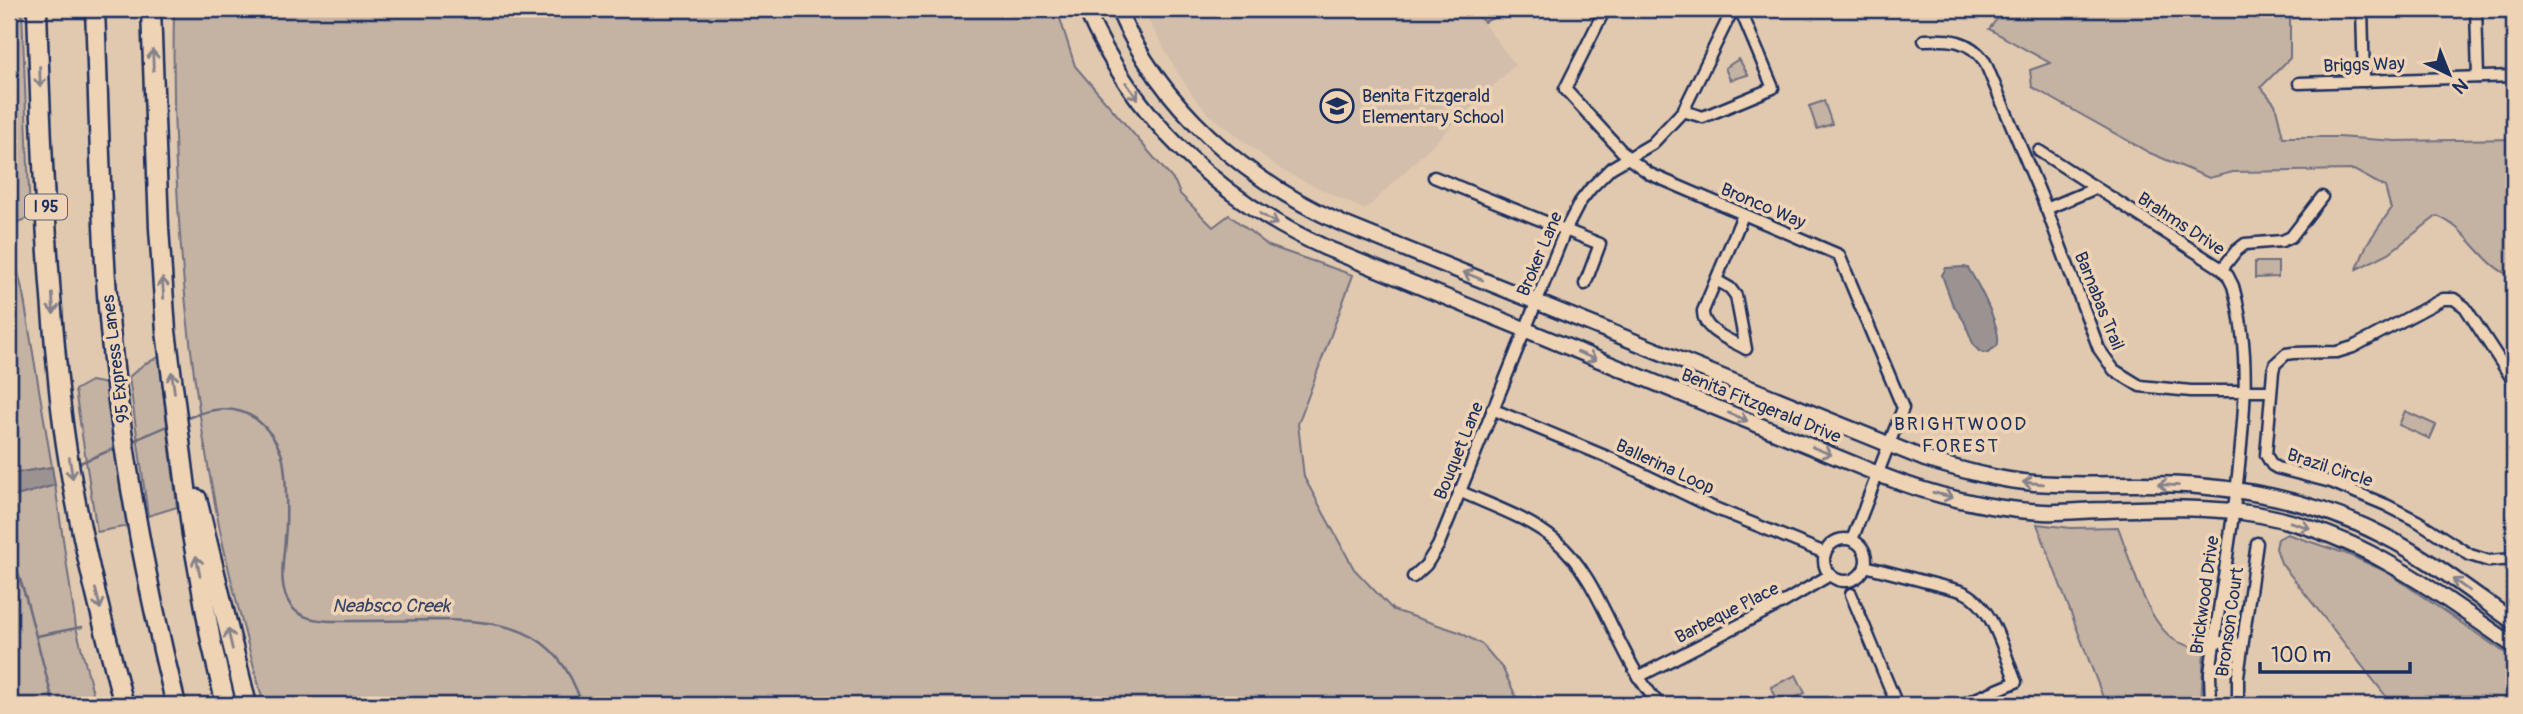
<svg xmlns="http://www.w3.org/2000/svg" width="2523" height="714" viewBox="0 0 2523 714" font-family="Pangolin,sans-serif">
<rect width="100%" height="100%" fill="#e1c9b0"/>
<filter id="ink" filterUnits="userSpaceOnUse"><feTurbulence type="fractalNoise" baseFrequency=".0143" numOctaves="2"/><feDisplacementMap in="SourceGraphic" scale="14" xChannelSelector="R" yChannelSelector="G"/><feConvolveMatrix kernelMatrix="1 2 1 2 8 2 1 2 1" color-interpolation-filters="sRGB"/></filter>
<g filter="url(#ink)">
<path fill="#d2beaa" d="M1142,9H1473L1515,65L1365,210L1283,171L1209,114L1194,97L1179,75Z"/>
<g fill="#c4b2a3" stroke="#707080" stroke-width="2">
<path d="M9,9H22L30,218L17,222L9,190Z"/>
<path d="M174,9H1057L1075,66L1175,182L1180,194L1213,227L1229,215L1269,246L1353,275L1298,424L1304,477L1354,569L1393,610L1459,632L1483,645L1503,669L1520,705H264C247,639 227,572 215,504C184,342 171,174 174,9Z"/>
<path d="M1470,9H1515L1484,22Z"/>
<path d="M2005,9H2290V58L2261,87L2275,104L2283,137H2338L2396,141L2514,139V277C2482,267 2469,228 2437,216L2389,253L2357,269L2367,244L2391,209L2385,187L2354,170L2233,172L2209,178L2150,153L2032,87L2030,70L2050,63L1989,29Z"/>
<path d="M1739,59L1748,75L1730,80L1725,68Z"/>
<path d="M1824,101L1832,124L1817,129L1809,106Z"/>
<path d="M9,235L23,293L52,467L9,474Z"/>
<path d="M2255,262H2278V277L2255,278Z"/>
<path d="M159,357L177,507L148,516L129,377L144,364Z"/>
<path d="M91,381L107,384L128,526L97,532L75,390Z"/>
<path d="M2405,411L2436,425L2430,439L2399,425Z"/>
<path d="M55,485L76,627L96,705H9V498Z"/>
<path d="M2037,524L2071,528L2118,527C2131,560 2144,617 2173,639C2182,645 2193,647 2204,650L2201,705H2106Z"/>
<path d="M2287,534L2347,554L2387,572L2514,659V705H2393L2281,563L2276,548L2278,539Z"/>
<path d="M1796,675L1805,693L1780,705L1771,687Z"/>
</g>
<g fill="#9b9292" stroke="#686a7d" stroke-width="2">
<path d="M1964,267L1968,268C1977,282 2004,331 1997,346L1987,353L1980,352L1974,346L1964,321L1952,303L1942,275L1946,268Z"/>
<path d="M52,467L55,485L9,498V474Z"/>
</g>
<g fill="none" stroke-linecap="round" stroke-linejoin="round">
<g stroke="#686a7d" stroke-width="2.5">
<path d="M185,419C209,409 233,403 256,419C267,428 276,439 281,453C287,467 287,522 285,538C284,560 277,586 291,606C300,618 315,620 329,621C362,621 395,621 427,620C502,620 556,624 582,705"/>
<path d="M130,442L172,424"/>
<path d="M75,465L118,447"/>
<path d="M9,545L26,598L54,705"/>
<path d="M37,636L82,627"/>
</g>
<defs>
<g id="minor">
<path d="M1605,9L1565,89L1628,158L1650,174L1839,255L1903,408L1852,540"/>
<path d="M2362,9L2364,81"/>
<path d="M2476,9L2478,77"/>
<path d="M1924,40C1950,39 1969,39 1985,62L2045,205L2099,349L2114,370L2140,386L2191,391H2271"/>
<path d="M2299,83L2514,76"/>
<path d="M1683,111L1703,117L1773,88L1740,9"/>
<path d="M2039,151L2222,269L2228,276L2233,286C2252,355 2244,423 2236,493C2228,553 2218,613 2210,673L2211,705"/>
<path d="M1434,177L1600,244L1585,284"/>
<path d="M2046,209L2096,188"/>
<path d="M2222,269L2236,251L2245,244L2282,241L2291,237L2322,197"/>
<path d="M1716,280L1730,288L1736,296L1746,349C1731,340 1702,331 1703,311L1743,215"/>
<path d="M2514,382L2465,307L2454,299H2443L2353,347L2337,352L2293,353L2286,354L2275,364L2273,371L2266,455L2272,465L2277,468L2331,482L2386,505L2419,522L2470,555L2489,561L2514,559"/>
<path d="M1492,409L1612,459L1712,507L1825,553"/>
<path d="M1459,491C1492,506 1529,518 1556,541C1602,579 1617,659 1660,705"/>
<circle cx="1845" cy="560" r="21"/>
<path d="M1865,566L1961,591C1993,603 2004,653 2016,682L1961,705"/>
<path d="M1413,577L1426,565L1438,546L1565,231L1580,202L1591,188L1611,168L1652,144L1683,111L1733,9"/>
<path d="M1851,594L1897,705"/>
<path d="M2214,641L2242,645"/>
<path d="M1638,677L1784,602L1830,575"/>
<path d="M2238,705V676L2257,543"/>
</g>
<g id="secondary">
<path d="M1086,9C1132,117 1219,200 1326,248L1878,474C1931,495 1987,509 2043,512C2065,513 2086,510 2107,510C2158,508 2211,506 2261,515C2361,534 2433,590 2514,646"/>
<path d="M1118,9C1160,107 1245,180 1341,223L1925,459C1961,470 1997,480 2034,483C2088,487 2143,481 2198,486C2260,491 2326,506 2382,535C2429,558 2471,592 2514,622"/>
</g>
<g id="motorway">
<path d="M37,9C41,132 46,256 58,379C68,489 96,598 124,705"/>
<path d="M95,9C99,108 100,208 108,307C119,440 144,575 176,705"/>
<path d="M151,9L159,228L166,331L192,535L211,641L226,705"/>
<path d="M197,499L247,705"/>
</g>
</defs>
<use href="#minor" stroke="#1b2f5e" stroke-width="15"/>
<use href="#secondary" stroke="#1b2f5e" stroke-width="19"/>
<use href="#motorway" stroke="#1b2f5e" stroke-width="23"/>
<use href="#minor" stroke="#eed3b5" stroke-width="10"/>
<use href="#secondary" stroke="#eed3b5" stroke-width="14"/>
<use href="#motorway" stroke="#eed3b5" stroke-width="18"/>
</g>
<defs><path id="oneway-shaft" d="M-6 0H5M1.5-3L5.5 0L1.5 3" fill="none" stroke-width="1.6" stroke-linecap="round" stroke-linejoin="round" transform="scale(1.75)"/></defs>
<g stroke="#84818a">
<use href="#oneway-shaft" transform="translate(153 60) rotate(-92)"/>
<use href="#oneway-shaft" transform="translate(40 77) rotate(88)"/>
<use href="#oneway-shaft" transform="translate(1132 91) rotate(54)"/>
<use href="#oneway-shaft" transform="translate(1269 219) rotate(31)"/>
<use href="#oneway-shaft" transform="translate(1473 276) rotate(-158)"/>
<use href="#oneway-shaft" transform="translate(163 288) rotate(-94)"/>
<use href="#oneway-shaft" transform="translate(53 304) rotate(86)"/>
<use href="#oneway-shaft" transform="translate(1587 356) rotate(22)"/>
<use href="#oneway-shaft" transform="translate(173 382) rotate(-98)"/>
<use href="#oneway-shaft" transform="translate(1738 417) rotate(22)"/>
<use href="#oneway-shaft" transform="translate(1822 451) rotate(22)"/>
<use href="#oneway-shaft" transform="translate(71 468) rotate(81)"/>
<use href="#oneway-shaft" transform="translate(2033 483) rotate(-175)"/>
<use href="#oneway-shaft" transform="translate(2168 485) rotate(-177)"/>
<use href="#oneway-shaft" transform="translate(1943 495) rotate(14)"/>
<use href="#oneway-shaft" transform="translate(2300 525) rotate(17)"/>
<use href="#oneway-shaft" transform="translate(198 566) rotate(-101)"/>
<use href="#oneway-shaft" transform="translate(2461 585) rotate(-145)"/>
<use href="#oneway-shaft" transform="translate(98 599) rotate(76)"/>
<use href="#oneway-shaft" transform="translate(230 639) rotate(-103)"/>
</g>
</g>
<defs>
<symbol id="school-ring" viewBox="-11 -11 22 22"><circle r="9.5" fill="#eed3b5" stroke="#1b2f5e" stroke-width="1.5"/><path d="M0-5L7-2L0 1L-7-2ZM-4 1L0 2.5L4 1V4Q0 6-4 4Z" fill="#1b2f5e"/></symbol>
</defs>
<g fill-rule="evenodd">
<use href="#school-ring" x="1318" y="87" width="38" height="38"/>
</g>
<g text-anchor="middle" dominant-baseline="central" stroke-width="7" stroke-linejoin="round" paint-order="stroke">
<rect fill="#eed3b5" stroke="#5a6078" stroke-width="2" x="25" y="194.5" width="42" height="25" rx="5"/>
<g font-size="16" font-weight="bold" fill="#1b2f5e">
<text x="46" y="207">I 95</text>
</g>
<g font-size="18" fill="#1b2f5e" stroke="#eed3b5">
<text transform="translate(2364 65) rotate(-2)">Briggs Way</text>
<text transform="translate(1763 206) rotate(23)">Bronco Way</text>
<text transform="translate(2181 224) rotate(33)">Brahms Drive</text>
<text transform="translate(1540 254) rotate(-67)">Broker Lane</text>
<text transform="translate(2099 301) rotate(68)">Barnabas Trail</text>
<text transform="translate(116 359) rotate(-97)">95 Express Lanes</text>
<text transform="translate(1761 406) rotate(22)">Benita Fitzgerald Drive</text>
<text transform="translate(1459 451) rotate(-68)">Bouquet Lane</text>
<text transform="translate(1665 467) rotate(25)">Ballerina Loop</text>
<text transform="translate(2330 468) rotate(18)">Brazil Circle</text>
<text transform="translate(2205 595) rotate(-82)">Brickwood Drive</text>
<text transform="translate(1727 613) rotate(-27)">Barbeque Place</text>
<text transform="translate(2230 622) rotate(-82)">Bronson Court</text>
</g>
<g font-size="18" fill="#1b2f5e" stroke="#eed3b5" text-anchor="start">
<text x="1362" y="96">Benita Fitzgerald<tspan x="1362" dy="21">Elementary School</tspan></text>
</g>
<g font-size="19" letter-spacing="2" fill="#1b2f5e" stroke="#eed3b5">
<text x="1961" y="424">BRIGHTWOOD<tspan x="1961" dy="22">FOREST</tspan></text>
</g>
<g font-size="19" font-style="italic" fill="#354368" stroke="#eed3b5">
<text x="391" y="606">Neabsco Creek</text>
</g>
</g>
<rect width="2523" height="714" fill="none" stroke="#eed3b5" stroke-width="35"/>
<rect x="18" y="18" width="2488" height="679" fill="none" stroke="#1b2f5e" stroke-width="2.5" filter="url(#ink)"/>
<g transform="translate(2449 74) rotate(137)" stroke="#eed3b5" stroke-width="5" paint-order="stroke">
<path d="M0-5L12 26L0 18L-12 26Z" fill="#1b2f5e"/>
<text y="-10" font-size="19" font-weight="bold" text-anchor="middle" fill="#1b2f5e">N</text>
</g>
<path d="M2260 662v10h150v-10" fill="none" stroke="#1b2f5e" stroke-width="3.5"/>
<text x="2271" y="662" font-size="21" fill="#1b2f5e" stroke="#eed3b5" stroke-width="5" paint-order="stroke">100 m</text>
</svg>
